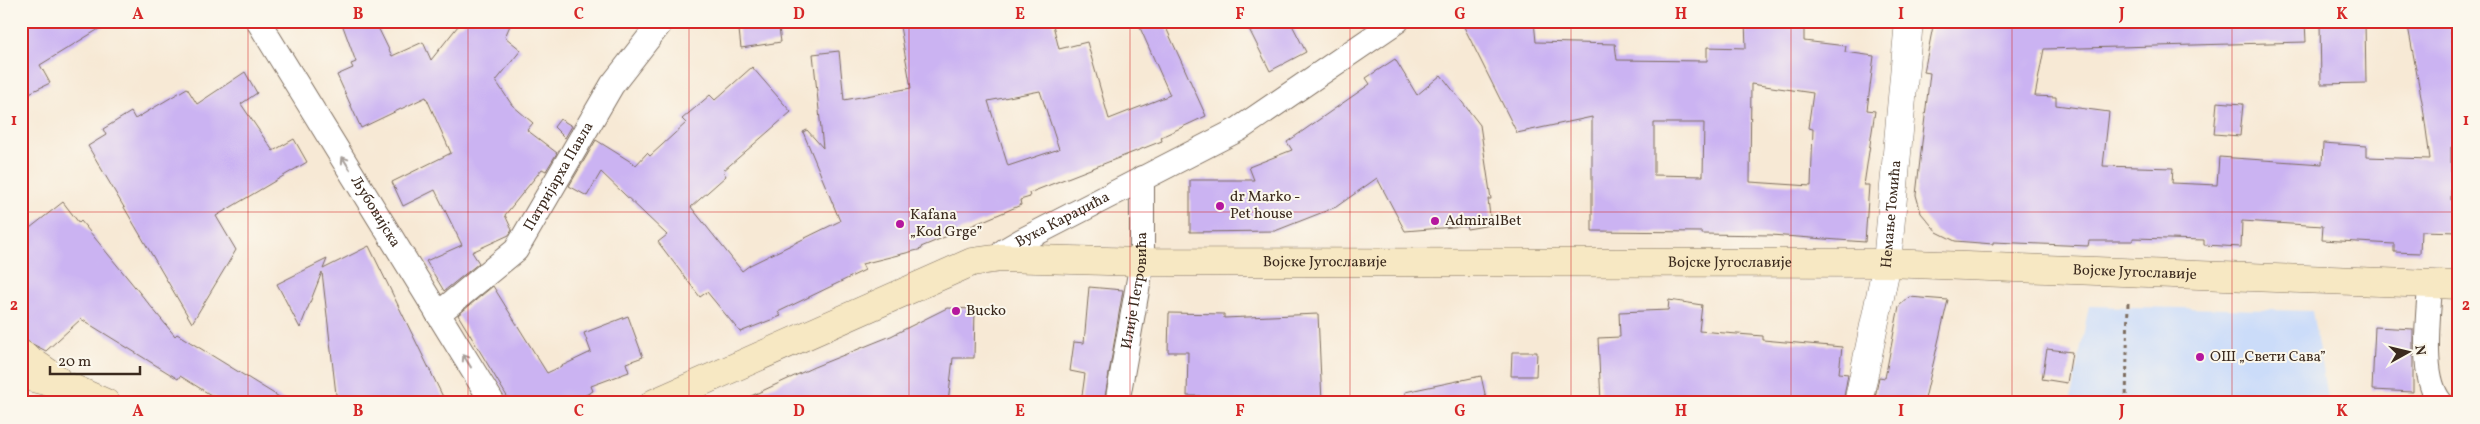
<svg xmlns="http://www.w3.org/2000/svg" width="2480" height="424" viewBox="0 0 2480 424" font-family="Vollkorn,serif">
<rect width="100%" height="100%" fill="#fbf7ec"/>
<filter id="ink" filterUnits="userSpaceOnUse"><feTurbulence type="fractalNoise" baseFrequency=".02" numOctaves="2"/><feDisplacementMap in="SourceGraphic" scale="10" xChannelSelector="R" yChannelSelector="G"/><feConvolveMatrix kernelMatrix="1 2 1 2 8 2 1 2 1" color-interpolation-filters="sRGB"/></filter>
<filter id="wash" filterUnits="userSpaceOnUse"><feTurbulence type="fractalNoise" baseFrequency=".0096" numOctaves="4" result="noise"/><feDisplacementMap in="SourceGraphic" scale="20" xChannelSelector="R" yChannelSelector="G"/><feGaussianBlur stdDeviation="1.12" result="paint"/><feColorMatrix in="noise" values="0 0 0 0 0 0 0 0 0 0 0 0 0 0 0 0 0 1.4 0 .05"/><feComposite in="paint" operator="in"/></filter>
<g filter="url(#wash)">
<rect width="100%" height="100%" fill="#f7e9d5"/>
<path fill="#cbdcf9" d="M2089,306L2312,311L2328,403H2070Z"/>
<g id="blocks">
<g fill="#cbb3f2" fill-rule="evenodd">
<path d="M21,21H112L40,65L50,83L21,97Z"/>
<path d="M341,21H375L392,56L423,42L431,60L458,26L469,21H512L505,37L521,50L496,81L512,105L533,123L527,130L557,153L546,171L542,169L505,215L512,230L509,235L472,252L479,263L444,291L426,261L462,245L435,190L403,206L392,182L451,153L426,97L361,128L337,75L353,68L351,64L356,62Z"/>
<path d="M738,21H778L781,42L741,48Z"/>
<path d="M899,21H1052L1059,49L1087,42L1109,119L1170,95L1137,21H1163L1206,116L1161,137L1162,141L1029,193L1030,197L1020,200L1021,205L921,247L922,249L862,264L865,270L778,312L781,316L740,332L707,292L700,297L658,242L667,235L601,172L587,196L569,186L596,140L636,165L647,153L650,156L686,123L682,119L710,95L715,100L752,67L791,112L723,171L726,176L691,207L742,271L750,265L840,221L803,132L807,130L823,148L813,54L839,51L844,100L911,88ZM1040,91L1059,149L1008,166L988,101Z"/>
<path d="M1245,21H1290L1306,52L1270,71Z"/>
<path d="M1461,21H1534L1536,42L1615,44L1617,60L1707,61V47L1746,48L1745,21H1804V41L1846,46L1845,52L1874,56L1867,110L1875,111L1864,185H1869L1865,242L1771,235L1702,234V232L1592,231V117L1517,133ZM1751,84L1813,93L1808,128L1813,129L1811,186L1750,182ZM1654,123H1704L1703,176L1654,175Z"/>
<path d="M1934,21H2305L2306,42L2044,49L2035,96L2056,97V105L2109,112L2103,166L2173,168L2172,183L2217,185L2219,157L2322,164L2323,143L2366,146V157L2430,159L2423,107L2407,21H2449L2459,82V118L2453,119L2456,147H2451V200H2459V232L2421,231L2420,253L2394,252V244L2322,240L2323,226L2242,221L2241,247L2204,245V240L2133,238V241H2089L2088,246L1993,242V244L1955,241L1937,232L1921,213L1916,195L1930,73L1924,72Z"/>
<path d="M2365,21L2366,83L2321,84L2320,22Z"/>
<path d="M1395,59L1417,95L1441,75L1480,125L1491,199H1488L1491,225L1467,229L1466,226L1405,231L1377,178L1336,207L1275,231L1190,232V180H1254L1249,167L1292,150L1287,142L1370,84L1366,78Z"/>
<path d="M245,72L257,93L241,104L273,151L294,139L307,162L216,216L236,250L192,323L88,146L106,135L103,129L131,112L135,119L187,88L197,104Z"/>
<path d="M2217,102L2243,104L2240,136L2214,134Z"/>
<path d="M560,119L572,126L565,138L554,127Z"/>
<path d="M63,202L79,223L81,221L175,336L177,334L289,403H224L180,376L178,379L81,319L46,351L21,338V235Z"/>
<path d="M369,246L446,403H337L322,272L300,328L277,284L327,259L323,269Z"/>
<path d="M493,286L547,373L591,352L584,333L628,316L643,357L626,363L629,372L591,386L593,391L571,403H511L458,315Z"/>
<path d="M1089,287L1123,290L1104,403H1081L1085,374L1070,371L1074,342L1084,343Z"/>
<path d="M1909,297L1948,300L1924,403H1874L1879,377L1885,378L1899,306Z"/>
<path d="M1669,300L1702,305L1699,331L1763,336V340L1842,347L1839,373L1848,374L1843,403H1601L1598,338L1620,337L1619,312L1668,310Z"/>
<path d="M947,308L975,309L974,358H953L948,403H736L814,367L891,336Z"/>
<path d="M1169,313L1224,314V318L1318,314L1322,403H1199L1200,396H1187L1188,352H1168Z"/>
<path d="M2375,327L2413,329V392L2372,390Z"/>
<path d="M2047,349L2072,352L2067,383L2042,379Z"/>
<path d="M1512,352H1537L1536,376H1511Z"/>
<path d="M1481,376L1487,403H1406L1405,392Z"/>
</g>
</g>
</g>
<g filter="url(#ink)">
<use href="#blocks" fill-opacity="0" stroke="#7d6d5e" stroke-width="1"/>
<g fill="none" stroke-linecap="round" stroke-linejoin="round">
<defs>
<g id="minor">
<path id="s1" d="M258,21L493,403"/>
<path id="s2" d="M1001,258L1004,251L1023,240L1239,129L1397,21"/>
<path d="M2430,284C2429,316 2419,377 2441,403"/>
<path id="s3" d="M438,314L516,250L612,85L662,21"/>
<path id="s4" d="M1117,403L1142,262V178"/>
</g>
<g id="tertiary">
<path id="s5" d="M1858,403L1887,263L1909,21"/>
</g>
<g id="secondary">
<path d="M21,354L56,378"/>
<path d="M21,375L72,388L106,403"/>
<path id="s6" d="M654,403L972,262L1001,258L1142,262L1887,263L2459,285"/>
</g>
</defs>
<use href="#minor" stroke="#7d6d5e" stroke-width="26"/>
<use href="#tertiary" stroke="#7d6d5e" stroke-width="29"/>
<use href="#secondary" stroke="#7d6d5e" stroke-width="29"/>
<path stroke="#7d6d5e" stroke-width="3" stroke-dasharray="4 4" stroke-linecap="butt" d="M2126,403L2128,301"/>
<use href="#minor" stroke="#fff" stroke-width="24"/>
<use href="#tertiary" stroke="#fff" stroke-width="28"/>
<use href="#secondary" stroke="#f7e8c3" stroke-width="28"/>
</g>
<defs><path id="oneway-shaft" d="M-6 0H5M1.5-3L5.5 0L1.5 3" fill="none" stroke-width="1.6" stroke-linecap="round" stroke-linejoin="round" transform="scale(1.25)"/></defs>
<g stroke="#a79f9a">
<use href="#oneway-shaft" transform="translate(346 163) rotate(-122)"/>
<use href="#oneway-shaft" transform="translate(467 361) rotate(-122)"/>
</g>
</g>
<path fill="none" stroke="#d62828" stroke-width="1" stroke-opacity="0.55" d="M248,21V403M468,21V403M689,21V403M909,21V403M1130,21V403M1350,21V403M1571,21V403M1791,21V403M2012,21V403M2232,21V403M21,212H2459"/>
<g fill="#b5179e" stroke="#fbf7ec" stroke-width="2">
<circle cx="1220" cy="206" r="5"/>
<circle cx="1435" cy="221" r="5"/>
<circle cx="900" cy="224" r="5"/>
<circle cx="956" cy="311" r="5"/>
<circle cx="2200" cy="357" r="5"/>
</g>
<g text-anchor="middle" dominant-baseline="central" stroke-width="4" stroke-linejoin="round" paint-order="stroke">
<g font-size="15" fill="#3b2a1e" stroke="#fbf7ec">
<text stroke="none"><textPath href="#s3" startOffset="186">Патријарха Павла</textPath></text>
<text stroke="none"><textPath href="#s1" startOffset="224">Љубовијска</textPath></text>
<text stroke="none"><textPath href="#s5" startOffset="192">Немање Томића</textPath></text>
<text stroke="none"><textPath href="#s2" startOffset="74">Вука Караџића</textPath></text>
<text stroke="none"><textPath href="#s6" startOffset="701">Војске Југославије</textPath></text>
<text stroke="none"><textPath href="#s6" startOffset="1106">Војске Југославије</textPath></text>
<text stroke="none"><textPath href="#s6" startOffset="1511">Војске Југославије</textPath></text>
<text stroke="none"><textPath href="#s4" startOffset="114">Илије Петровића</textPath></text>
</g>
<g font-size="15" fill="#3b2a1e" stroke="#fbf7ec" text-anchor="start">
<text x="1230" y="197">dr Marko -<tspan x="1230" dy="17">Pet house</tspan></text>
<text x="910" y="215">Kafana<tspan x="910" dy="17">„Kod Grge”</tspan></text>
<text x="1445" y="221">AdmiralBet</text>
<text x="966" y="311">Bucko</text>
<text x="2210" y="357">ОШ „Свети Сава”</text>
</g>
</g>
<rect width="2480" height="424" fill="none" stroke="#fbf7ec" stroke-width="55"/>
<g transform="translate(2408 352) rotate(82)" stroke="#fbf7ec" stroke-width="4" paint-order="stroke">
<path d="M0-4L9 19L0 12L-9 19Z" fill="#3b2a1e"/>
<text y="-8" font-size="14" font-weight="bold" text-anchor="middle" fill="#3b2a1e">N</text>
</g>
<path d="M50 366v8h90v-8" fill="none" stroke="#3b2a1e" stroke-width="2.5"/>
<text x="58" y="366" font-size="15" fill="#3b2a1e" stroke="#fbf7ec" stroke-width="4" paint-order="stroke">20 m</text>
<rect x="28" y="28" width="2424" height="368" fill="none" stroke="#d62828" stroke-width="2"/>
<g font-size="16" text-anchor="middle" font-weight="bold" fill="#d62828">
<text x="138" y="19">A</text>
<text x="358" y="19">B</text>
<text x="579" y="19">C</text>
<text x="799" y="19">D</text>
<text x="1020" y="19">E</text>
<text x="1240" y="19">F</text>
<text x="1460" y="19">G</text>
<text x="1681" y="19">H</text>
<text x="1901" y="19">I</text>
<text x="2122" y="19">J</text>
<text x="2342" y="19">K</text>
<text x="14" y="125">1</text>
<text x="2466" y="125">1</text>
<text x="14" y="310">2</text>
<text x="2466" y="310">2</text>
<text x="138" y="416">A</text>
<text x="358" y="416">B</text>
<text x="579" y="416">C</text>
<text x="799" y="416">D</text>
<text x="1020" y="416">E</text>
<text x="1240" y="416">F</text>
<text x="1460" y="416">G</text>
<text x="1681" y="416">H</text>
<text x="1901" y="416">I</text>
<text x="2122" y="416">J</text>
<text x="2342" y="416">K</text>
</g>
</svg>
